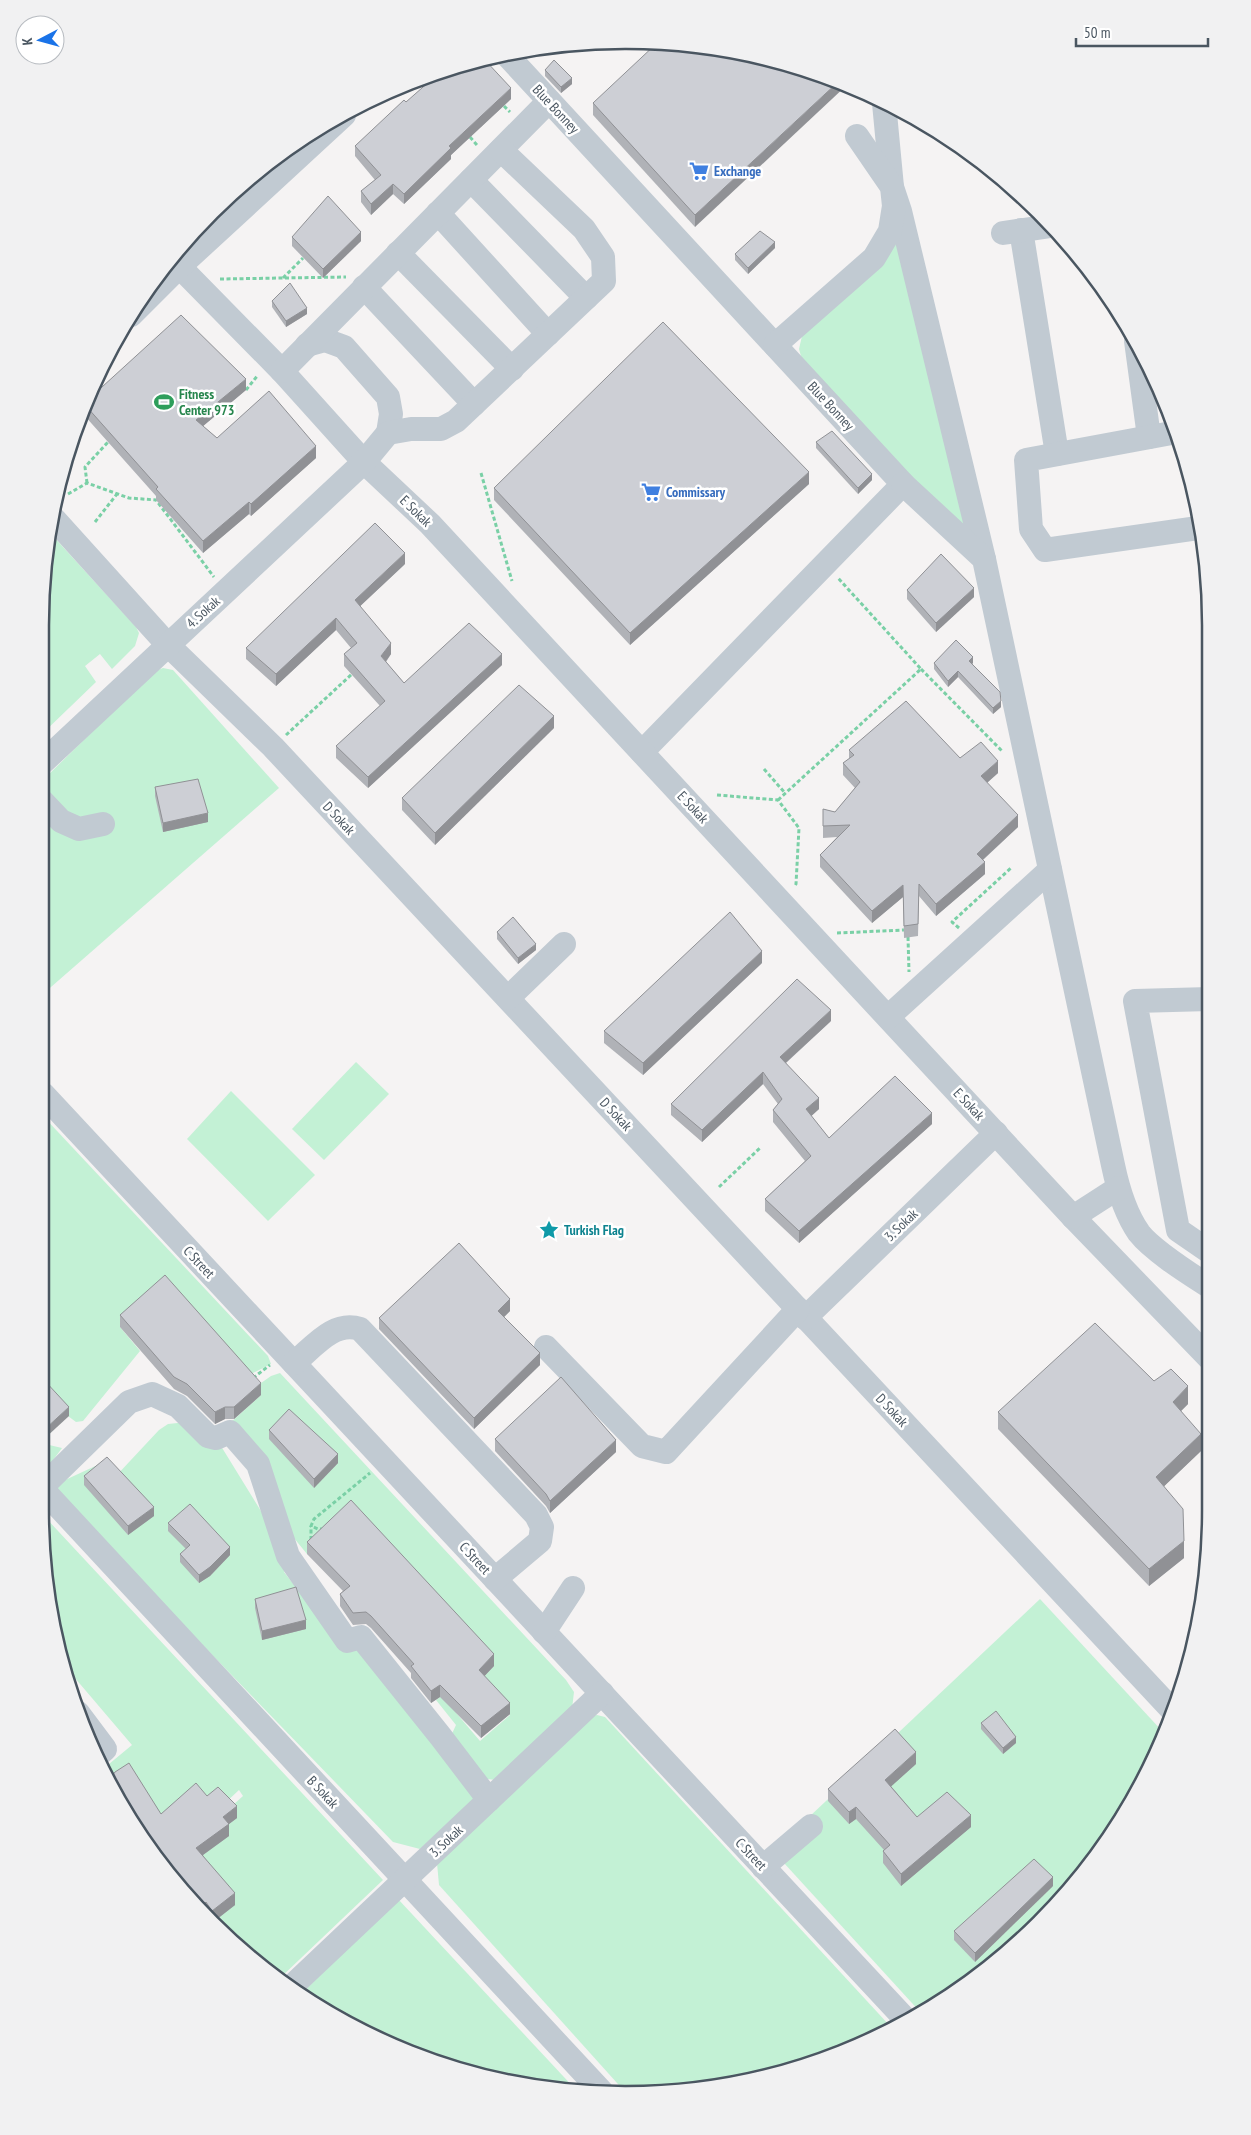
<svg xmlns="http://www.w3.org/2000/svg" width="1251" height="2135" viewBox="0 0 1251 2135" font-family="'PT Sans Narrow',sans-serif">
<rect width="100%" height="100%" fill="#f5f3f3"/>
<g fill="#c3f1d5">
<path d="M900,240L977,548L804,367L799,349L802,336Z"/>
<path d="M52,535L136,627L139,633L135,646L112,669L100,654L85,666L96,682L42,734L41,587Z"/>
<path d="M163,668L173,670L279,788L43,994L42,781L153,672Z"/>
<path d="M356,1062L389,1094L324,1160L292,1129Z"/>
<path d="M231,1091L315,1175L268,1221L187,1139Z"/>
<path d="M43,1116L268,1356L271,1364L249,1375L120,1327L140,1351L83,1421L76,1422L68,1416L44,1439Z"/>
<path d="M280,1373L566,1680L574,1692L572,1709L496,1780L487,1779L450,1738L456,1725L436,1700L447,1692L457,1714L480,1741L510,1715L479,1682L494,1666L307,1554L289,1532L229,1424L261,1395L254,1388L271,1376Z"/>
<path d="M187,1422L216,1438L291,1560L284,1572L347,1652L361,1646L474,1794L473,1801L420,1849L393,1842L50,1487L104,1462L116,1476L159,1430L168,1424Z"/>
<path d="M45,1444L62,1448L45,1471Z"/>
<path d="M45,1517L383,1880L279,1979L212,1924L204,1915L206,1914L186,1847L243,1796L239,1790L223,1805L182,1830L115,1784L103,1769L132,1745L63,1664L45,1586Z"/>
<path d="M1040,1599L1163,1732L1112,1835L1011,1950L922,2014L773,1851Z"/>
<path d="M597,1715L605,1717L890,2026L883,2034L849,2051L740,2084L664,2094L626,2093L439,1885L437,1863L593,1716Z"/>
<path d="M398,1899L577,2091L549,2090L474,2075L367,2035L299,1996Z"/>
</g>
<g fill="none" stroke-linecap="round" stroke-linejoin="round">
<g stroke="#7ad0a6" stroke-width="3" stroke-dasharray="4 2.5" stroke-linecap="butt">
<path d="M504,106L510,112"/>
<path d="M470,137L477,145"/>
<path d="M283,278L303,258"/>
<path d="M220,279L346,277"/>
<path d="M246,390L258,375"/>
<path d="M481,473L512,581"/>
<path d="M87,483L85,467L108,442"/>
<path d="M68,494L87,483L129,498L156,500L214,577"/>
<path d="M95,522L117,494"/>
<path d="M921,669L1003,752"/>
<path d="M286,735L352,674"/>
<path d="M764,769L785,793"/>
<path d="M717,795L778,800L799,828L796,884L794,887"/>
<path d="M778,800L921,669L838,578"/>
<path d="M959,928L952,922L1011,868"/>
<path d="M837,933L904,930"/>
<path d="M908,937L909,972"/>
<path d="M719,1187L761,1147"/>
<path d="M253,1378L270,1365"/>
<path d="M324,1529H318L311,1526L314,1519L370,1473"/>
<path d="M311,1540V1526"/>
</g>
<g stroke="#c1cad2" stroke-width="24">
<path d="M505,53L903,484L642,752"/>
<path d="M884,103L892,187L900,211L984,559"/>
<path d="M471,180L586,298"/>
<path d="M438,213L548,334"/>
<path d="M1021,230L1057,454"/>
<path d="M1003,233L1051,226"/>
<path d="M398,253L512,369"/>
<path d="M172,259L282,371L364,462L430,524L1073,1217L1210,1359"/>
<path d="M364,287L474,404"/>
<path d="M131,315L179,267L344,115"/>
<path d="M1136,341L1149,437"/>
<path d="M307,345L325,340L344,347L388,397L391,414L388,433"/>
<path d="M775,345L874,258L890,231L894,206L892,187L857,136"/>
<path d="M282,371L549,101"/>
<path d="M1177,432L1026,460L1031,529L1045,550L1198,528"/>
<path d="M903,484L984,559L1113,1165C1118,1189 1125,1213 1139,1233C1153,1251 1190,1274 1210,1287"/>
<path d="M55,520L167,644L273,747L1173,1711"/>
<path d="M42,763L364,462L388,433L411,429H441L456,421L604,281L603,257L584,229L501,150"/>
<path d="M42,801L61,821L79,829L103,824"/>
<path d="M508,998L564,944"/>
<path d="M1210,999L1135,1001L1178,1230L1210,1252"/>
<path d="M888,1017L1050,870"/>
<path d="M43,1094L908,2022"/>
<path d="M1073,1217L1118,1188"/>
<path d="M805,1318L996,1133"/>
<path d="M546,1347L642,1446L666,1452L798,1309"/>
<path d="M294,1363C313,1348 333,1320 360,1329L536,1515L542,1527L540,1541L495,1579"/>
<path d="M45,1484L129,1402L152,1394L178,1406L208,1436L216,1438L230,1432L258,1464L288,1556L347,1641L361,1637L441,1737L489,1800"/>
<path d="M45,1492L602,2092"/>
<path d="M544,1632L573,1588"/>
<path d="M78,1713L105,1749L96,1757"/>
<path d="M763,1867L811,1826"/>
<path d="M290,1988L602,1693"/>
</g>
</g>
<g fill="#b0b2b7">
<path d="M739,51L695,227L593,115V103Z"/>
<path d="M545,70L572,84L561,93L545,76Z"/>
<path d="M511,99L451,155V159L404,204L393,194L371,215L361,202V191L375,180L355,156V146L406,102Z"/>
<path d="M292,237L361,241L323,278L292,246Z"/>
<path d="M775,248L748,274L735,260V254Z"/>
<path d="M272,301L307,314L286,327L272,307Z"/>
<path d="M246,390L203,426L217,438L316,458L251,516L249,514L203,553L156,500V496L84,415V411L91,397Z"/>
<path d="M816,442L872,480L858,494L816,448Z"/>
<path d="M809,484L630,645L494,500V488Z"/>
<path d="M405,564L360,606L391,654L386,662L404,683L502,665L368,788L336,758V746L380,706L344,666V654L351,648L336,630L276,686L246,659V648Z"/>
<path d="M907,590L974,597L936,632L907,599Z"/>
<path d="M934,663H973L972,664L1001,707L993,714L958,677L948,687L934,669Z"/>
<path d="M554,728L435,845L402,810V798Z"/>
<path d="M849,750L960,758L998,773L987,783L1018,827L983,860L985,874L936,916L919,896L918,936L904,938L903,897L872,923L820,867V855L837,837L823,838V809L835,812L855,788L843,775V763L849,759Z"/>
<path d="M155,787L208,822L163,832L155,796Z"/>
<path d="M497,932L536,950L518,964L497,939Z"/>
<path d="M762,963L643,1075L604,1043V1031Z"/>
<path d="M831,1021L786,1063L819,1109L811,1116L829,1138L932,1124L799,1243L765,1211V1199L805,1161L773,1122V1110L778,1104L763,1084L702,1142L671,1115V1104Z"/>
<path d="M510,1311L504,1317L540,1365L474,1429L379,1329V1318Z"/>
<path d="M120,1315L261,1395L234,1419H225L215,1424L187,1396L174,1389L120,1327Z"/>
<path d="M1154,1381L1188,1404L1181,1411L1201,1451L1164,1486L1184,1558L1149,1586L998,1429V1412Z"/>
<path d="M269,1430L338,1463L314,1488L269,1439Z"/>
<path d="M495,1439L616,1452L550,1513L546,1506L495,1451Z"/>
<path d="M84,1476L154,1516L128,1535L84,1485Z"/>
<path d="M168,1523L230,1555L210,1576L199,1583L180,1562V1554L186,1549L168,1531Z"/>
<path d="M307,1542L494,1666L484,1676L510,1714L481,1738L440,1697L431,1703L411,1678V1673L371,1628L366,1624L353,1625L340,1606V1594L343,1591L307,1554Z"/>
<path d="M255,1599L306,1629L262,1640L255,1608Z"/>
<path d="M981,1723L1016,1743L1003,1754L981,1729Z"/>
<path d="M916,1764L891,1786L917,1817L971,1827L901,1886L883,1863V1851L884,1850L856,1819L849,1824L828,1801V1789Z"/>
<path d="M207,1796L237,1818L229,1824V1836L203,1855L235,1905L212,1923L206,1914L161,1814Z"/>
<path d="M1053,1886L975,1962L954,1940V1931Z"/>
</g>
<g fill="#909195">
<path d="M572,78V84L561,93V87Z"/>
<path d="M839,81L848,84L695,227V215Z"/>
<path d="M511,88V99L451,155V159L404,204V194L449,146Z"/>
<path d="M393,184V194L371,215V204Z"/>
<path d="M361,232V241L323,278V269Z"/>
<path d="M775,242V248L748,274V268Z"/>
<path d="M307,308V314L286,327V321Z"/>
<path d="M246,379V390L196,432V420Z"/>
<path d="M316,446V458L251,516V504Z"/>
<path d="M809,472V484L630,645V633Z"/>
<path d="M872,474V480L858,494V488Z"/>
<path d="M249,502V514L203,553V541Z"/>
<path d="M405,553V564L355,611V600Z"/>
<path d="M974,588V597L936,632V623Z"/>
<path d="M336,618V630L276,686V674Z"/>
<path d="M391,643V654L381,668V656Z"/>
<path d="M502,654V665L368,788V777Z"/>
<path d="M973,657V663L969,667V661Z"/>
<path d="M958,671V677L948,687V681Z"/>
<path d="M1001,701V707L993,714V708Z"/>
<path d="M554,716V728L435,845V833Z"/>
<path d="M998,761V773L981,788V776Z"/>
<path d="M208,813V822L163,832V823Z"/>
<path d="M1018,815V827L977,865V854Z"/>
<path d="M985,862V874L936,916V904Z"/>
<path d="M903,885V897L872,923V911Z"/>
<path d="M536,944V950L518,964V958Z"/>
<path d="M762,951V963L643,1075V1063Z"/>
<path d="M831,1010V1021L780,1068V1057Z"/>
<path d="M763,1072V1084L702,1142V1130Z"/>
<path d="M819,1098V1109L806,1121V1109Z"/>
<path d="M932,1113V1124L799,1243V1231Z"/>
<path d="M510,1299V1311L498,1323V1311Z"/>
<path d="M540,1353V1365L474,1429V1418Z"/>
<path d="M261,1383V1395L234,1419V1407Z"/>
<path d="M1188,1386V1404L1173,1419V1402Z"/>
<path d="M69,1407V1416L44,1439V1430Z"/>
<path d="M225,1407V1419L215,1424V1412Z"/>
<path d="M1201,1434V1451L1156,1494V1477Z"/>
<path d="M616,1440V1452L550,1513V1501Z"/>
<path d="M338,1454V1463L314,1488V1479Z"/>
<path d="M154,1507V1516L128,1535V1526Z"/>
<path d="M1184,1541V1558L1149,1586V1569Z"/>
<path d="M230,1547V1555L210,1576L199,1583V1575Z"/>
<path d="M306,1620V1629L262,1640V1631Z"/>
<path d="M494,1654V1666L479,1682V1670Z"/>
<path d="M440,1685V1697L431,1703V1691Z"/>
<path d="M510,1703V1714L481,1738V1726Z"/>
<path d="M1016,1737V1743L1003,1754V1748Z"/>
<path d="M916,1752V1764L885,1792V1780Z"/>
<path d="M237,1806V1818L229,1824V1836L196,1860V1848L223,1817Z"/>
<path d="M856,1807V1819L849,1824V1812Z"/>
<path d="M971,1815V1827L901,1886V1874Z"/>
<path d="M1053,1877V1886L975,1962V1953Z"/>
<path d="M235,1893V1905L212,1923V1911Z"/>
<path d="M206,1902V1914L204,1915L199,1909Z"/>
</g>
<g fill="#cdcfd5" stroke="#909195">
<path d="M657,43L739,51L839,81L695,215L593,103Z"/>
<path d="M484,59L511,88L449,146L451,148L404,194L393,184L371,204L361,191L381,175L355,146L404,100L406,102L439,73Z"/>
<path d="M554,60L572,78L561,87L545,70Z"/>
<path d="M328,196L361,232L323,269L292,237Z"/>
<path d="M760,231L775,242L748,268L735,254Z"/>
<path d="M290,283L307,308L286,321L272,301Z"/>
<path d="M181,315L246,379L196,420L217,438L269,391L316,446L251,504L249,502L203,541L156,489L158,487L86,406L91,397Z"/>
<path d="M663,322L809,472L630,633L494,488Z"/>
<path d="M832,431L872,474L858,488L816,442Z"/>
<path d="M375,523L405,553L355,600L391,643L381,656L404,683L469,623L502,654L368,777L336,746L385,701L344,654L357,643L336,618L276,674L246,648Z"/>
<path d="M941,554L974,588L936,623L907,590Z"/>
<path d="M956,640L973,657L969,661L1000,692L1001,701L993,708L958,671L948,681L934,663Z"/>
<path d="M519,685L554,716L435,833L402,798Z"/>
<path d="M906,701L960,758L981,742L998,761L981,776L1018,815L977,854L985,862L936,904L919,884L918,924L904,926L903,885L872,911L820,855L850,825L823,826V809L835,812L860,782L843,763L854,755L849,750Z"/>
<path d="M198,779L208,813L163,823L155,787Z"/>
<path d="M730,912L762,951L643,1063L604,1031Z"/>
<path d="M513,917L536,944L518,958L497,932Z"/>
<path d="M797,979L831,1010L780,1057L819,1098L806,1109L829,1138L895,1076L932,1113L799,1231L765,1199L811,1156L773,1110L782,1099L763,1072L702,1130L671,1104Z"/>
<path d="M459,1243L510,1299L498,1311L540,1353L474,1418L379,1318Z"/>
<path d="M165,1275L261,1383L234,1407H225L215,1412L187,1384L174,1377L120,1315Z"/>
<path d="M1095,1323L1154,1381L1171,1369L1188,1386L1173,1402L1201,1434L1156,1477L1183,1509L1184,1541L1149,1569L998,1412Z"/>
<path d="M561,1377L616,1440L550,1501L546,1494L495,1439Z"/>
<path d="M44,1380L69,1407L44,1430Z"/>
<path d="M289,1409L338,1454L314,1479L269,1430Z"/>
<path d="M107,1457L154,1507L128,1526L84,1476Z"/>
<path d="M351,1500L494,1654L479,1670L510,1703L481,1726L440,1685L431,1691L411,1666L414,1664L371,1616L366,1612L353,1613L340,1594L350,1586L307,1542Z"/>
<path d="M190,1504L230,1547L210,1567L199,1575L180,1554L190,1545L168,1523Z"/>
<path d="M296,1587L306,1620L262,1631L255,1599Z"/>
<path d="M996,1711L1016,1737L1003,1748L981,1723Z"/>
<path d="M895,1729L916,1752L885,1780L917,1817L947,1792L971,1815L901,1874L883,1851L890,1845L856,1807L849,1812L828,1789Z"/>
<path d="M129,1763L161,1814L196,1783L207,1796L218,1787L237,1806L223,1817L229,1824L196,1848L235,1893L212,1911L206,1902L199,1909L161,1866L108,1781L115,1772Z"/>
<path d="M1034,1859L1053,1877L975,1953L954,1931Z"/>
</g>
<defs>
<symbol id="supermarket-bare" viewBox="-9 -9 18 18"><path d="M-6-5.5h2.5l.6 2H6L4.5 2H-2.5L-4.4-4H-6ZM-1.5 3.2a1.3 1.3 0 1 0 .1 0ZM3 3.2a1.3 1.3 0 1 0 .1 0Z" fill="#3f7fe0" stroke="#fff" stroke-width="2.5" paint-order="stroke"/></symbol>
<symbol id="stadium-bare" viewBox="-9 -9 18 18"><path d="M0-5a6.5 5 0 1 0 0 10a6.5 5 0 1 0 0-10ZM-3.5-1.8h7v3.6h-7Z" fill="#2e9e5b" stroke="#fff" stroke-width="2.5" paint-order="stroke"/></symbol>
<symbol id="sight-bare" viewBox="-9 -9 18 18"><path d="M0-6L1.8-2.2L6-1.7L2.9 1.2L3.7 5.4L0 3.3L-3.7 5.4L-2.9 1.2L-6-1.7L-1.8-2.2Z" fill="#0f9aa8" stroke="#fff" stroke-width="2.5" paint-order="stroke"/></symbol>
</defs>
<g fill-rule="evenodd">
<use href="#supermarket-bare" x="685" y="157" width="28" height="28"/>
<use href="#stadium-bare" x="150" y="388" width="28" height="28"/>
<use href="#supermarket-bare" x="637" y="478" width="28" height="28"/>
<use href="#sight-bare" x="535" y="1216" width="28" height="28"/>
</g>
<g text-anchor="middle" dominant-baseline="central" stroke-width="5" stroke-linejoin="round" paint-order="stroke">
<g font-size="14" fill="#4a5661" stroke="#fff">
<text transform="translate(556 109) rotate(47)">Blue Bonney</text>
<text transform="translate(831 406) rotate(47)">Blue Bonney</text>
<text transform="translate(416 511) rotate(44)">E Sokak</text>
<text transform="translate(203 612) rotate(-42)">4. Sokak</text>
<text transform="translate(693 807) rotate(47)">E Sokak</text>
<text transform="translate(339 818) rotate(47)">D Sokak</text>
<text transform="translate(969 1104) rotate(47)">E Sokak</text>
<text transform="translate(616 1114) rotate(47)">D Sokak</text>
<text transform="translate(901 1225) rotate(-44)">3. Sokak</text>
<text transform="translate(199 1262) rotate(47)">C Street</text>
<text transform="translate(892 1410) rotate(47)">D Sokak</text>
<text transform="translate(475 1558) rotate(47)">C Street</text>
<text transform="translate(323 1792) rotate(47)">B Sokak</text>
<text transform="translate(446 1841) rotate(-43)">3. Sokak</text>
<text transform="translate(751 1854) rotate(47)">C Street</text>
</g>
<g font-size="14" font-weight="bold" fill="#366cbe" stroke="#fff" text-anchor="start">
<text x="714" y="171">Exchange</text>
<text x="666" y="492">Commissary</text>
</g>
<g font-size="14" font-weight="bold" fill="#27864d" stroke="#fff" text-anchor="start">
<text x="179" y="394">Fitness<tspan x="179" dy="16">Center 973</tspan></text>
</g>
<g font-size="14" font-weight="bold" fill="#0d838f" stroke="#fff" text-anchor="start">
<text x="564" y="1230">Turkish Flag</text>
</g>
</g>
<path d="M0 0H1251V2135H0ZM625 49H626A576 576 0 0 1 1202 625V1510A576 576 0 0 1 626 2086H625A576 576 0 0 1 49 1510V625A576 576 0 0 1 625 49Z" fill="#f1f1f2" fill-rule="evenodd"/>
<path fill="none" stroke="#4a5661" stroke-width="2.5" d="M625 49H626A576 576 0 0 1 1202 625V1510A576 576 0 0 1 626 2086H625A576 576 0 0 1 49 1510V625A576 576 0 0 1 625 49Z"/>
<g transform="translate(40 40) rotate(264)"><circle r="24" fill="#ffffff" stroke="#b7bbc0"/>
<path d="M0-4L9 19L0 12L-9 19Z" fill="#1a73e8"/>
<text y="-8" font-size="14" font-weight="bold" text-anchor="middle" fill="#4a5661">K</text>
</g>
<path d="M1076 38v8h132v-8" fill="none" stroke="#4a5661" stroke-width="2.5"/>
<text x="1084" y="38" font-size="15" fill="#4a5661" stroke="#ffffff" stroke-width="4" paint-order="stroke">50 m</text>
</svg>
